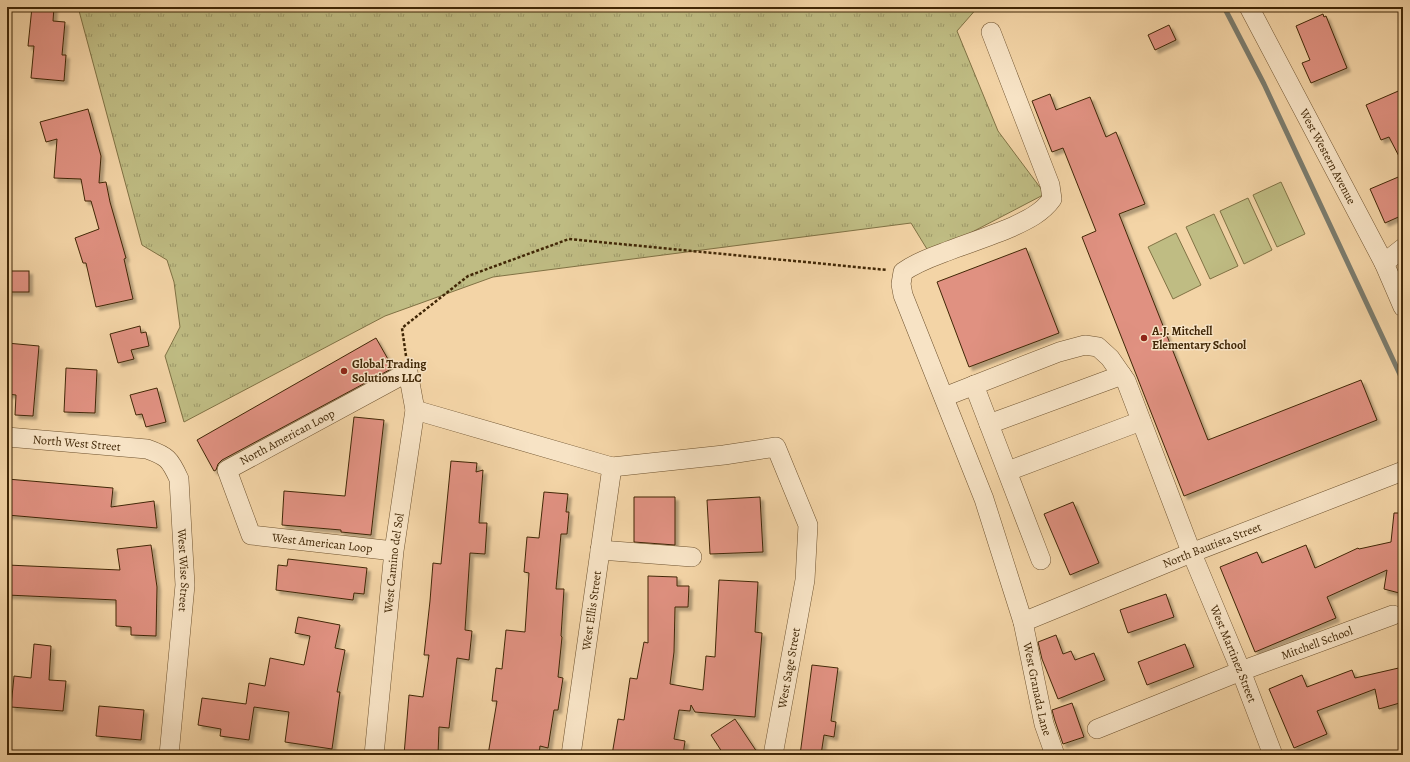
<svg xmlns="http://www.w3.org/2000/svg" width="1410" height="762" viewBox="0 0 1410 762" font-family="Alegreya,serif">
<defs>
<pattern id="grass-tufts" width="24" height="20" patternUnits="userSpaceOnUse"><rect width="24" height="20" fill="#bfbc83"/><path d="M3 7l-1-3M5 7V3M7 7l1-3M15 17l-1-3M17 17v-4M19 17l1-3" fill="none" stroke="#9d9969"/></pattern>
<filter id="shadow"><feDropShadow dx="3.5" dy="3.5" stdDeviation="1" flood-color="#0004"/></filter>
</defs>
<rect width="100%" height="100%" fill="#f3d4a6"/>
<filter id="stains"><feTurbulence type="fractalNoise" baseFrequency=".005" numOctaves="4"/><feColorMatrix values="0 0 0 0 .2 0 0 0 0 .09 0 0 0 0 .02 0 0 0 .5 -.17"/></filter>
<radialGradient id="worn" r=".72"><stop offset=".6" stop-color="#630" stop-opacity="0"/><stop offset="1" stop-color="#630" stop-opacity=".3"/></radialGradient>
<path fill="url(#grass-tufts)" stroke="#807244" d="M78,7H978L957,31L998,131L1045,194L930,254L911,223L493,277L385,316L184,422L165,356L180,327L174,282L167,260L142,245Z"/>
<g fill="#bfbc83" stroke="#807244">
<path d="M1281,182L1305,234L1277,247L1253,195Z"/>
<path d="M1248,198L1272,250L1244,264L1220,211Z"/>
<path d="M1214,214L1238,266L1210,279L1186,227Z"/>
<path d="M1176,233L1201,285L1173,299L1148,247Z"/>
</g>
<g fill="none" stroke-linecap="round" stroke-linejoin="round">
<path stroke="#7b7c6e" stroke-width="5" d="M1224,7L1264,84L1403,381"/>
</g>
<g fill="#e09181" stroke="#412706" filter="url(#shadow)">
<path d="M32,7H54L53,21L65,22L62,55H66L64,81L31,78L34,46H28Z"/>
<path d="M1323,14L1324,17L1326,16L1347,68L1311,83L1302,63L1310,60L1296,26Z"/>
<path d="M1169,25L1176,40L1155,50L1148,35Z"/>
<path d="M1403,89V164L1389,137L1381,140L1366,105Z"/>
<path d="M1050,94L1056,110L1090,97L1106,137L1116,132L1145,204L1119,214L1208,440L1361,380L1377,420L1184,496L1082,237L1096,231L1063,148L1052,152L1032,101Z"/>
<path d="M88,109L101,156L99,183L106,182L110,202L126,258L124,259L133,299L96,307L86,263H83L75,238L99,229L91,201H85L81,179L54,178L57,139L46,142L40,122Z"/>
<path d="M1403,175V215L1385,223L1370,189Z"/>
<path d="M1026,248L1059,333L969,367L937,282Z"/>
<rect x="8" y="271" width="21" height="21"/>
<path d="M140,326L141,333L146,332L149,346L131,350L134,359L118,363L110,334Z"/>
<path d="M376,338L393,368L222,460L218,464L216,470L214,471L197,440Z"/>
<path d="M7,343L39,346L33,416L15,415L16,395L7,394Z"/>
<path d="M66,368L97,370L95,413L64,412Z"/>
<path d="M157,388L166,422L146,427L142,414L136,415L130,395Z"/>
<path d="M354,417L384,420L371,535L341,532V530L282,525L284,491L345,496Z"/>
<path d="M451,461L477,463L476,472L483,470L479,523H487L485,554L470,553L465,630L472,631L469,660L457,658L449,728L439,727L438,755H404L409,695L423,697L429,655H424L430,601L433,563L441,564Z"/>
<path d="M7,479L113,488L111,507L154,501L157,528L7,515Z"/>
<path d="M544,492L568,494L566,512H569L567,534H561L556,589H564L561,636L562,637L558,677L563,678L558,710H554L548,748L540,746L539,755H488L497,701H492L496,668L502,669L506,630L525,632L529,573L524,572L527,537L539,538Z"/>
<path d="M634,497H675V545L634,542Z"/>
<path d="M760,497L763,552L710,554L707,500Z"/>
<path d="M1073,502L1099,563L1070,575L1044,514Z"/>
<path d="M1394,513H1403V594L1384,589L1387,570L1327,597L1336,618L1255,652L1220,567L1257,552L1262,563L1306,545L1315,568L1358,548L1359,549L1391,542Z"/>
<path d="M151,545L157,587L156,636L131,635V627L116,626V600L7,595V565L120,570L117,549Z"/>
<path d="M288,559L367,568L364,594L354,593L353,600L276,590L278,565L287,566Z"/>
<path d="M648,576L677,577V586H689L688,607H675L674,652L670,684L703,690L706,656L715,657L719,580L758,582L755,632L762,633L755,717L695,712L691,705L690,711L679,710L674,739L685,741L683,755H612L618,719L624,720L630,678L637,679L644,642L648,643Z"/>
<path d="M1166,594L1174,617L1128,633L1120,610Z"/>
<path d="M298,617L340,625L335,648L345,650L337,692H340L332,749L285,742L289,712L254,707L249,740L220,736L221,729L198,725L202,698L246,704L249,683L265,686L270,658L304,665L310,636L295,633Z"/>
<path d="M1056,635L1063,654L1071,651L1075,660L1094,653L1105,680L1058,699L1042,659L1038,642Z"/>
<path d="M34,644L51,646L49,680L66,681L63,711L11,707L14,676L31,678Z"/>
<path d="M1185,644L1194,667L1147,685L1138,662Z"/>
<path d="M812,665L838,668L831,721L836,722L834,737L824,735L821,755H800Z"/>
<path d="M1403,667V702L1379,709L1375,689L1317,711L1327,734L1294,748L1269,689L1302,675L1307,687L1352,670L1355,678Z"/>
<path d="M1072,703L1084,737L1063,744L1055,721L1052,710Z"/>
<path d="M99,706L144,710L141,740L96,736Z"/>
<path d="M735,719L759,755H724L711,735Z"/>
</g>
<g fill="none" stroke-linecap="round" stroke-linejoin="round">
<defs>
<g id="minor">
<path id="s1" d="M1249,7L1384,263L1403,307"/>
<path id="s2" d="M991,32L1050,185L1052,199C1042,213 1027,220 1012,227C991,236 969,243 948,251C932,257 917,262 903,272L901,284L903,295L984,499L1023,622L1044,724L1055,755"/>
<path d="M1384,263L1403,248"/>
<path d="M974,385L1041,560"/>
<path id="s3" d="M944,397L1059,352L1085,345L1098,347L1110,358L1126,381L1190,549L1241,671L1273,755"/>
<path d="M415,410L612,467L724,455L776,447L808,525L805,580L773,755"/>
<path d="M989,424L1122,375"/>
<path id="s4" d="M7,437L147,449C167,456 170,459 179,479L185,585L169,755"/>
<path d="M1008,471L1141,421"/>
<path d="M600,550L692,557"/>
<path id="s5" d="M1023,622L1191,553L1403,471"/>
<path id="s6" d="M1097,729L1241,671L1393,615"/>
<path id="s7" d="M374,755L394,551L415,410L408,372L227,470L251,535L394,551"/>
<path id="s8" d="M571,755L612,467"/>
</g>
</defs>
<use href="#minor" stroke="#6e522e" stroke-width="20"/>
<path stroke="#412706" stroke-width="2.5" stroke-dasharray="3 2" stroke-linecap="butt" d="M406,356L402,328L468,276L569,239L887,270"/>
<use href="#minor" stroke="#f7e3c5" stroke-width="19"/>
</g>
<g fill="#8f2418" stroke="#f7e3c5" stroke-width="1.5">
<circle cx="1144" cy="338" r="4"/>
<circle cx="344" cy="371" r="4"/>
</g>
<g text-anchor="middle" dominant-baseline="central" stroke-width="3" stroke-linejoin="round" paint-order="stroke">
<g font-size="12" fill="#412706" stroke="#f7e3c5">
<text stroke="none"><textPath href="#s1" startOffset="169">West Western Avenue</textPath></text>
<text transform="translate(287 437) rotate(-28)">North American Loop</text>
<text stroke="none"><textPath href="#s4" startOffset="70">North West Street</textPath></text>
<text stroke="none"><textPath href="#s7" startOffset="733">West American Loop</textPath></text>
<text stroke="none"><textPath href="#s5" startOffset="204">North Bautista Street</textPath></text>
<text stroke="none"><textPath href="#s7" startOffset="193">West Camino del Sol</textPath></text>
<text stroke="none"><textPath href="#s4" startOffset="278">West Wise Street</textPath></text>
<text stroke="none"><textPath href="#s8" startOffset="146">West Ellis Street</textPath></text>
<text stroke="none"><textPath href="#s6" startOffset="236">Mitchell School</textPath></text>
<text stroke="none"><textPath href="#s3" startOffset="501">West Martinez Street</textPath></text>
<text transform="translate(789 668) rotate(-80)">West Sage Street</text>
<text stroke="none"><textPath href="#s2" startOffset="786">West Granada Lane</textPath></text>
</g>
<g font-size="12" font-weight="bold" fill="#412706" stroke="#f7e3c5" text-anchor="start">
<text x="1152" y="331">A.J. Mitchell<tspan x="1152" dy="14">Elementary School</tspan></text>
<text x="352" y="364">Global Trading<tspan x="352" dy="14">Solutions LLC</tspan></text>
</g>
</g>
<rect width="1410" height="762" fill="none" stroke="#f3d4a6" stroke-width="24"/>
<rect x="8" y="8" width="1394" height="746" fill="none" stroke="#412706" stroke-width="2"/>
<rect x="12" y="12" width="1386" height="738" fill="none" stroke="#412706"/>
<rect width="100%" height="100%" filter="url(#stains)"/>
<rect width="100%" height="100%" fill="url(#worn)"/>
</svg>
